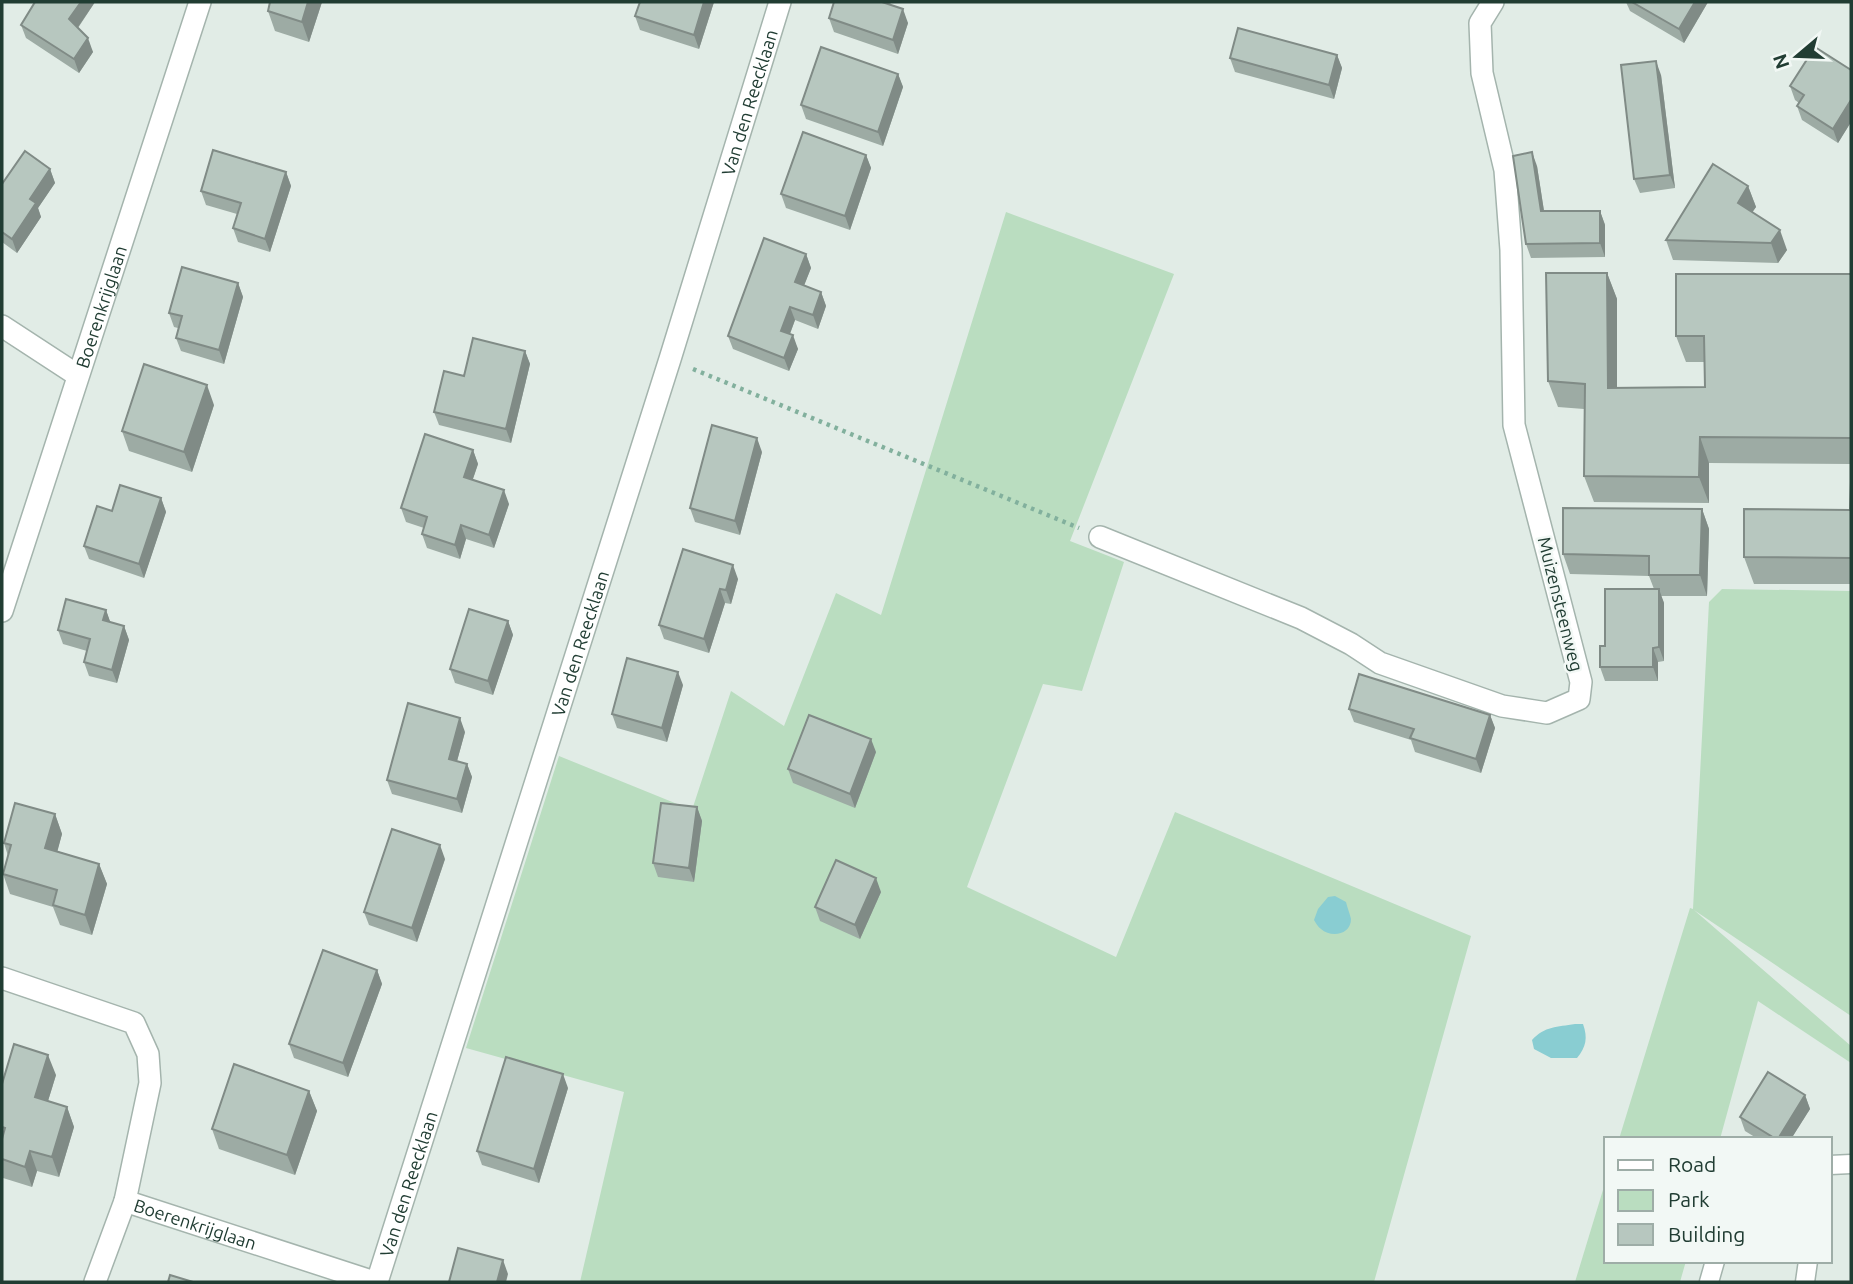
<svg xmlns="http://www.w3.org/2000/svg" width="1853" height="1284" viewBox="0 0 1853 1284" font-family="Ubuntu,sans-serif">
<rect width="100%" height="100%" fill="#e1ece6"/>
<g fill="#baddc0">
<path d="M1006,212L1174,274L1070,541L1124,562L1082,691L1043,684L967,887L1116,957L1175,812L1471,936L1374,1282H580L624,1092L466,1048L559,756L692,810L731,691L784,726L836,593L881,615Z"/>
<path d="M1722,589L1851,591V1016L1694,910L1851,1046V1063L1758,1001L1720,1139H1619L1690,908L1693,909L1709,602Z"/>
<path d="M1606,1180V1261H1686L1680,1282H1575Z"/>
</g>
<g fill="#89cdd2">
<path d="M1335,896L1346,902C1347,907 1350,914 1351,919C1351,935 1331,938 1321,929C1318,927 1316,923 1314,920L1318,909L1328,897Z"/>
<path d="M1575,1024H1583C1588,1038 1586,1047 1577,1058H1551L1534,1049L1532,1040C1545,1026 1557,1027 1575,1024Z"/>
</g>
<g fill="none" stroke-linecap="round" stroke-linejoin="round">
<defs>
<g id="lane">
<path d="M1830,1165L1851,1164"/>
<path d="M1709,1282L1715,1261"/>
<path d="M1805,1282L1808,1261"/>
</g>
<g id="street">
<path d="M2,326L77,375"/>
<path d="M1100,537L1301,618L1351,644L1380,663L1502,706L1547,713L1579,699L1581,682L1514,425L1511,250L1505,170L1482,73L1480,23L1493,2"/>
<path id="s1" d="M2,611L200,2"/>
<path id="s2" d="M2,978L134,1023L148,1054L150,1083L125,1201L374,1282"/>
<path d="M95,1282L125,1201"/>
<path id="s3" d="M377,1282L670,359L780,2"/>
</g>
</defs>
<use href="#lane" stroke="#a4b4ad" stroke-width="21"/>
<use href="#street" stroke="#a4b4ad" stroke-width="24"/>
<path stroke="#82b09d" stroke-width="4.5" stroke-dasharray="3.5 5" stroke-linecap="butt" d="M693,369L1079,528"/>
<use href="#lane" stroke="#fff" stroke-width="18"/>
<use href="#street" stroke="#fff" stroke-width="21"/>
</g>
<g fill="#9daba4">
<path d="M95,2L78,28L93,52L79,73L26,38L21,25Z"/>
<path d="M270,2H322L309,42L275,31L268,11Z"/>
<path d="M714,2L699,49L640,30L635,16Z"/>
<path d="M834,2H891L890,5L908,23L898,54L834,32L829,18Z"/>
<path d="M1626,2H1708L1684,43L1630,11Z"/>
<path d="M1337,55L1342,68L1334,99L1235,72L1230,58Z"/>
<path d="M1851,70V122L1838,143L1802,120L1797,106L1799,103L1795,100L1790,86Z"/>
<path d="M898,74L903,87L883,146L806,119L801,105Z"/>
<path d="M1661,75L1675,188L1640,193L1634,179Z"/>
<path d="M866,155L871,168L850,230L786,208L781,194Z"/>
<path d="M1537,166L1544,211H1600L1605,225V257L1531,258L1526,244Z"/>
<path d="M50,169L55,183L38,208L41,217L17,253L2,242V184Z"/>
<path d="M286,172L291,186L270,252L238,242L233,228L237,214L206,205L201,191Z"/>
<path d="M1748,186L1756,207L1752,212L1787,250L1778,263L1673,260L1666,240Z"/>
<path d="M806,254L811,268L804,285L821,292L826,306L818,329L795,320L790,334L798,349L789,371L733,349L728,336Z"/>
<path d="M1607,273L1617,299V388L1705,387V362H1686L1676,336L1851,274V464L1709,463V503L1594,502L1584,476V409L1558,407L1548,381Z"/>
<path d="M238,283L243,297L224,364L181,351L176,338L178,328L174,327L169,313Z"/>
<path d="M525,351L530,364L511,443L439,425L434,412L464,376Z"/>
<path d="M214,405L192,472L129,451L122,431Z"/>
<path d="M473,450L478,464L473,479L509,504L494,548L466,539L460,559L427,548L422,534L424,528L406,522L401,508Z"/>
<path d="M762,452L740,535L695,522L690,508Z"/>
<path d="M1851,482V584H1754L1744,557L1850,510Z"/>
<path d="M161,498L166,512L144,578L89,559L84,546L112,511Z"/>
<path d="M1702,509L1709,529L1707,596H1661L1664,603V661L1658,662V681H1605L1600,667L1605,646L1654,589L1649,576L1570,574L1563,554Z"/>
<path d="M683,549L738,579L731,604L725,603L709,653L664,639L659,625Z"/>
<path d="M106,610L110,622L124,626L129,640L117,683L89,676L84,662L87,651L63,644L58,630Z"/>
<path d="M508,621L513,635L493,695L455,683L450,669Z"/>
<path d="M683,685L667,742L617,728L612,714Z"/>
<path d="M1349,709L1490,715L1495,728L1481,773L1415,752L1411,740L1354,722Z"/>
<path d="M465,732L457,761L467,764L472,777L462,813L392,794L387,780Z"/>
<path d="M876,752L855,808L793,783L788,769Z"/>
<path d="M697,807L702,821L694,882L658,877L653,863Z"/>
<path d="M55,814L62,834L57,851L99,864L107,884L92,935L60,925L53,907L10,894L3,874L8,856L4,843Z"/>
<path d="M445,859L417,942L369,925L364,912Z"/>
<path d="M881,892L860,939L820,921L815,907Z"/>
<path d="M377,970L382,984L348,1077L294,1058L289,1044Z"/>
<path d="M56,1075L48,1101L67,1107L74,1127L59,1177L37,1171L32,1187L3,1178L2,1173V1084Z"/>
<path d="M568,1088L539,1183L482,1165L477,1151Z"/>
<path d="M309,1091L317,1111L295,1175L219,1149L212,1129Z"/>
<path d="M1805,1095L1810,1109L1791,1139H1758L1745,1131L1740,1117Z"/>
</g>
<g fill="#808b86">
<path d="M81,2H95L74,33L69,19Z"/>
<path d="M308,2H322L309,42L302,22Z"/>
<path d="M704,2H714L699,49L694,35Z"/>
<path d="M1695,2H1708L1684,43L1679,29Z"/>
<path d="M903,9L908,23L898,54L893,40Z"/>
<path d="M88,38L93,52L79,73L74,59Z"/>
<path d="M1337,55L1342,68L1334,99L1329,85Z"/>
<path d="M1656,61L1661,75L1675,188L1670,175Z"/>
<path d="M898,74L903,87L883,146L878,132Z"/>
<path d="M1851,100V122L1838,143L1833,129Z"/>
<path d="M1532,152L1537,166L1546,224L1541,211Z"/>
<path d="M866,155L871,168L850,230L845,216Z"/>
<path d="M50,169L55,183L38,208L41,217L17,253L12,239L30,199Z"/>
<path d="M286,172L291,186L270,252L265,239Z"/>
<path d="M1748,186L1756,207L1745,223L1738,203Z"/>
<path d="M1600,211L1605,225V257L1600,243Z"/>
<path d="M1780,230L1787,250L1778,263L1771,243Z"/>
<path d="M806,254L811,268L800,296L795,282Z"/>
<path d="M1607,273L1617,299V414L1608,388Z"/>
<path d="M238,283L243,297L224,364L219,350Z"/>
<path d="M821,292L826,306L818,329L813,315Z"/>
<path d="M790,307L795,320L786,344L781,331Z"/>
<path d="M793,335L798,349L789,371L784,358Z"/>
<path d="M525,351L530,364L511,443L506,429Z"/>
<path d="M207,385L214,405L192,472L184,452Z"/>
<path d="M1700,437L1709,463V503L1699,477Z"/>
<path d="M757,438L762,452L740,535L735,521Z"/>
<path d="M473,450L478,464L469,490L464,477Z"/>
<path d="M504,490L509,504L494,548L489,535Z"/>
<path d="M161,498L166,512L144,578L139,564Z"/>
<path d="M1702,509L1709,529L1707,596L1700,575Z"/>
<path d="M461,525L466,539L460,559L455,545Z"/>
<path d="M733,565L738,579L731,604L726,590Z"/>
<path d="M720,589L725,603L709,653L704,639Z"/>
<path d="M1659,589L1664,603V661L1659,647Z"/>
<path d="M106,610L111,624L103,620Z"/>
<path d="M508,621L513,635L493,695L488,681Z"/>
<path d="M124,626L129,640L117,683L112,670Z"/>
<path d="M1653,648L1658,662V681L1653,667Z"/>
<path d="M678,672L683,685L667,742L662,728Z"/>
<path d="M1490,715L1495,728L1481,773L1476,759Z"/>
<path d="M460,718L465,732L454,772L449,759Z"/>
<path d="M871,739L876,752L855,808L850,794Z"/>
<path d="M467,764L472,777L462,813L457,799Z"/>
<path d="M697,807L702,821L694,882L689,868Z"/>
<path d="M55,814L62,834L53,868L45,848Z"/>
<path d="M440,845L445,859L417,942L412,928Z"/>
<path d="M99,864L107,884L92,935L85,915Z"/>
<path d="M876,878L881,892L860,939L855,925Z"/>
<path d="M377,970L382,984L348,1077L343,1063Z"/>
<path d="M48,1055L56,1075L43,1117L35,1097Z"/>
<path d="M563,1074L568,1088L539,1183L534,1169Z"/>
<path d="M309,1091L317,1111L295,1175L287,1155Z"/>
<path d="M1805,1095L1810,1109L1791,1139H1778Z"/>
<path d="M67,1107L74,1127L59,1177L52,1157Z"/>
<path d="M30,1151L37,1171L32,1187L25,1167Z"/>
<path d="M503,1260L508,1274L506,1282H497Z"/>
</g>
<g fill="#b7c7bf" stroke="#808b86" stroke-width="2">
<path d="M35,2H81L69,19L88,38L74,59L21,25Z"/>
<path d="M270,2H308L302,22L268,11Z"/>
<path d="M640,2H704L694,35L635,16Z"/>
<path d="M834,2H882L903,9L893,40L829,18Z"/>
<path d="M1632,2H1695L1679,29Z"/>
<path d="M1238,28L1337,55L1329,85L1230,58Z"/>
<path d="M821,47L898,74L878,132L801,105Z"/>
<path d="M1815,47L1851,70V100L1833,129L1797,106L1804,95L1790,86Z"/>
<path d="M1656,61L1670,175L1634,179L1621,65Z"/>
<path d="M803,132L866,155L845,216L781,194Z"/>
<path d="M213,150L286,172L265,239L233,228L241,203L201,191Z"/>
<path d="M25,151L50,169L30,199L36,203L12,239L2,232V184Z"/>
<path d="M1532,152L1541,211H1600V243L1526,244L1513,156Z"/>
<path d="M1713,164L1748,186L1738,203L1780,230L1771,243L1666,240Z"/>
<path d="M764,238L806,254L795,282L821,292L813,315L790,307L781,331L793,335L784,358L728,336Z"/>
<path d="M182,267L238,283L219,350L176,338L182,316L169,313Z"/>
<path d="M1546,273H1607L1608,388L1705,387L1704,336H1676V274H1851V438L1700,437L1699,477L1584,476L1585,384L1548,381Z"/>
<path d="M473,338L525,351L506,429L434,412L444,371L464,376Z"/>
<path d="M144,364L207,385L184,452L122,431Z"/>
<path d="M712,425L757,438L735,521L690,508Z"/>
<path d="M425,434L473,450L464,477L504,490L489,535L461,525L455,545L422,534L427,517L401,508Z"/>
<path d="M1851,482V558L1744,557V509L1850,510Z"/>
<path d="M120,485L161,498L139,564L84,546L97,506L112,511Z"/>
<path d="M1563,508L1702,509L1700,575H1649V556L1563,554Z"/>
<path d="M683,549L733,565L726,590L720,589L704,639L659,625Z"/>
<path d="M1605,589H1659V647L1653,648V667H1600V646H1605Z"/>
<path d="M66,599L106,610L103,620L124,626L112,670L84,662L90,639L58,630Z"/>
<path d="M469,609L508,621L488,681L450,669Z"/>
<path d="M627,658L678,672L662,728L612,714Z"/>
<path d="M1359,674L1490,715L1476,759L1410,738L1414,729L1349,709Z"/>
<path d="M408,703L460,718L449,759L467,764L457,799L387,780Z"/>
<path d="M809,715L871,739L850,794L788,769Z"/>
<path d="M15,803L55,814L45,848L99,864L85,915L53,905L57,890L3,874L11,845L4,843Z"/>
<path d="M661,803L697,807L689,868L653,863Z"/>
<path d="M392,829L440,845L412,928L364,912Z"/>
<path d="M836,860L876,878L855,925L815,907Z"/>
<path d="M323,950L377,970L343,1063L289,1044Z"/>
<path d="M14,1044L48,1055L35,1097L67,1107L52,1157L30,1151L25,1167L2,1159V1139L5,1128L2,1127V1084Z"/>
<path d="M506,1057L563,1074L534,1169L477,1151Z"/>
<path d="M234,1064L309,1091L287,1155L212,1129Z"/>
<path d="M1768,1072L1805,1095L1778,1139H1776L1740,1117Z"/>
<path d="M458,1248L503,1260L497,1282H449Z"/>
<path d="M170,1275L193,1282H168Z"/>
</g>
<g text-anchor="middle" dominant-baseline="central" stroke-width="5" stroke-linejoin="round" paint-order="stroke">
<g font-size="18" fill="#213d33" stroke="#f2f8f5">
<text stroke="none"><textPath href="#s3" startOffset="1237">Van den Reecklaan</textPath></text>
<text stroke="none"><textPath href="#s1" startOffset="320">Boerenkrijglaan</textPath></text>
<text transform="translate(1561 604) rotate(76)">Muizensteenweg</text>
<text stroke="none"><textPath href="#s3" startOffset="670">Van den Reecklaan</textPath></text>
<text stroke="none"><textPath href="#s3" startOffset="103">Van den Reecklaan</textPath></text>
<text stroke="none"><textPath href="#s2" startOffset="397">Boerenkrijglaan</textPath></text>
</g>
</g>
<rect width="1853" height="1284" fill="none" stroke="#213d33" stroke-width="7"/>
<rect x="1604" y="1137" width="228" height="126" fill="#f2f8f5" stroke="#9eada7" stroke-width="2"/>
<rect x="1618" y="1160" width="35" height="10" fill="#ffffff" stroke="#9eada7" stroke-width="2"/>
<text x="1668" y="1172" font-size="21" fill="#213d33">Road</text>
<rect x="1618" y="1190" width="35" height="21" fill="#baddc0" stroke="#9eada7" stroke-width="2"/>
<text x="1668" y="1207" font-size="21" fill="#213d33">Park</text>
<rect x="1618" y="1224" width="35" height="21" fill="#b7c7bf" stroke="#9eada7" stroke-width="2"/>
<text x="1668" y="1242" font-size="21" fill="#213d33">Building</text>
<g transform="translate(1797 56) rotate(251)" stroke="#f2f8f5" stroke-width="5" paint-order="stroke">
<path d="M0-5L12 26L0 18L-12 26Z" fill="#213d33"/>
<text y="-10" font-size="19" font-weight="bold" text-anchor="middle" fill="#213d33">N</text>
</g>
</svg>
